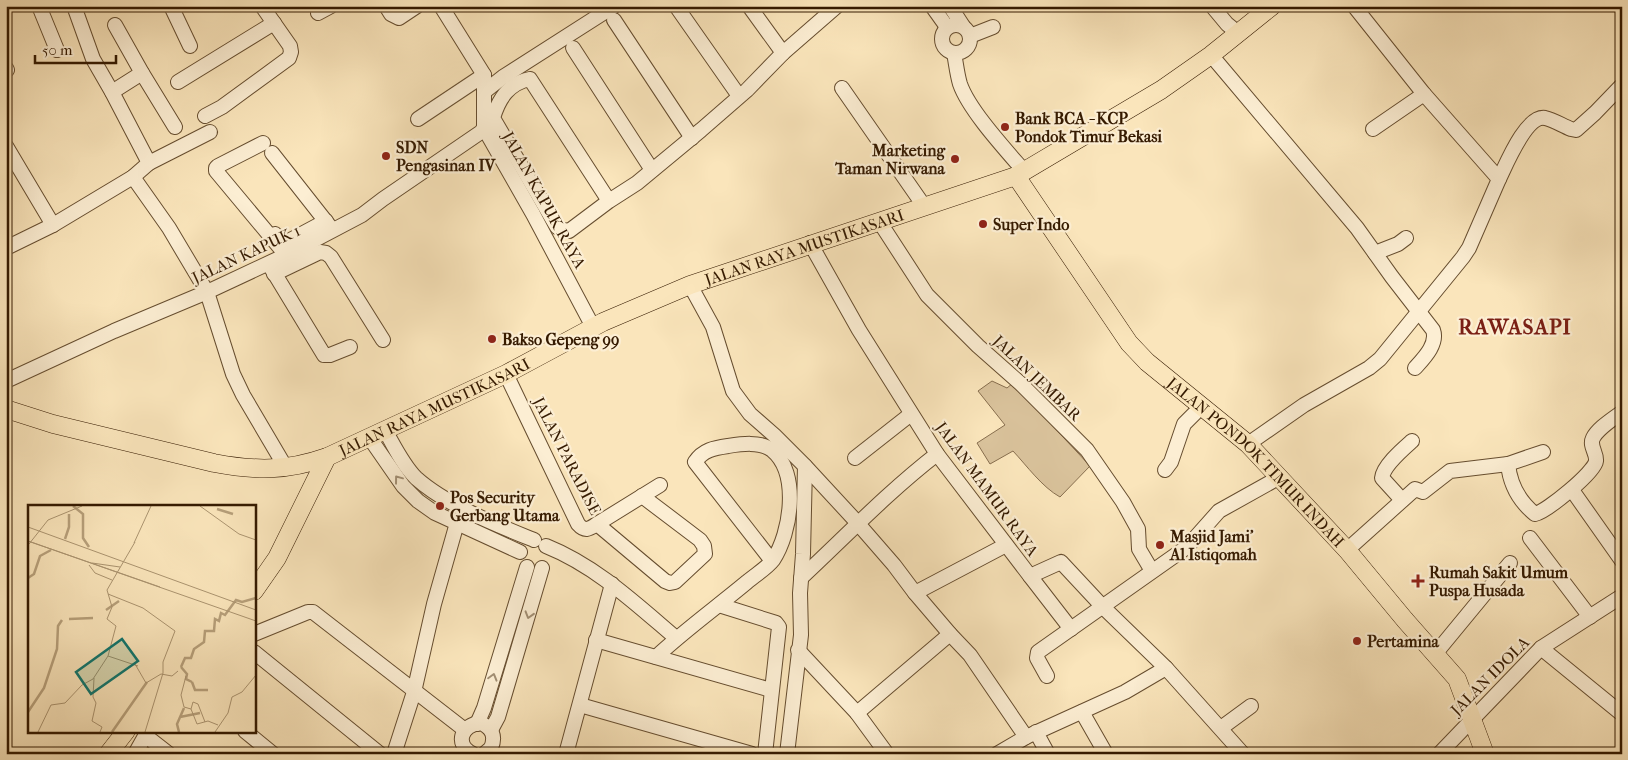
<svg xmlns="http://www.w3.org/2000/svg" width="1628" height="760" viewBox="0 0 1628 760" font-family="'IM FELL French Canon',serif">
<rect width="100%" height="100%" fill="#fae5bb"/>
<filter id="stains"><feTurbulence type="fractalNoise" baseFrequency=".004" numOctaves="4"/><feColorMatrix values="0 0 0 0 .2 0 0 0 0 .09 0 0 0 0 .02 0 0 0 .5 -.17"/></filter>
<radialGradient id="worn" r=".72"><stop offset=".6" stop-color="#630" stop-opacity="0"/><stop offset="1" stop-color="#630" stop-opacity=".3"/></radialGradient>
<path fill="#d9c29b" stroke="#876e4e" d="M992,381L1007,388L1013,383L1090,466L1060,497C1042,487 1027,466 1013,451L990,464L977,443L1005,425L978,391Z"/>
<g fill="none" stroke-linecap="round" stroke-linejoin="round">
<defs>
<g id="minor">
<path d="M39,6L57,50"/>
<path d="M171,6L190,46"/>
<path d="M386,6L391,14L399,18L417,6"/>
<path d="M441,6L484,75V128L533,214L593,327"/>
<path d="M676,6L739,96"/>
<path d="M749,6L783,53"/>
<path d="M932,6L947,27"/>
<path d="M950,6L963,26"/>
<path d="M1212,6L1227,24L1238,33"/>
<path d="M318,13L331,6"/>
<path d="M614,20L692,138"/>
<circle cx="956" cy="39" r="14"/>
<path d="M970,36L993,27"/>
<path d="M573,48L652,170"/>
<path d="M954,53C956,63 957,74 960,84C969,110 1005,149 1024,171"/>
<path d="M1211,55L1357,228L1392,277L1433,330C1438,344 1424,358 1415,368"/>
<path d="M6,68L7,70"/>
<path d="M142,73L175,127"/>
<path d="M178,82L274,23"/>
<path d="M842,88L924,206"/>
<path d="M112,92L142,73L115,25"/>
<path d="M484,92L503,77L614,6"/>
<path d="M205,116L222,107L289,58L291,52L290,46L262,6"/>
<path d="M418,119L484,75"/>
<path d="M1373,129L1424,94"/>
<path d="M263,143L218,166L216,168V171L286,255"/>
<path d="M6,146L53,225"/>
<path d="M272,153L331,228"/>
<path d="M149,163L210,132"/>
<path d="M133,177L169,228L207,292L233,374L243,395L286,468"/>
<path d="M1499,179C1506,165 1526,115 1545,118C1554,120 1563,126 1571,129L1576,130L1595,113L1622,85"/>
<path d="M609,201L530,79C509,83 499,98 493,118L557,227L563,230L569,231L609,201L637,183L701,130L747,90L783,53L837,6"/>
<path d="M879,221L927,295L978,346L1021,384L1087,450L1123,502L1138,529L1139,549L1152,571"/>
<path d="M275,234L283,244L326,221"/>
<path d="M810,243L859,330L937,454L1030,576L1061,562L1103,607L1166,668L1243,754"/>
<path d="M6,248L53,225L133,177L149,163L112,92L93,59L74,6"/>
<path d="M1375,253L1398,244L1406,238"/>
<path d="M270,266L324,355H330L350,347"/>
<path d="M274,274L320,252L326,253L331,257L383,340"/>
<path d="M690,285L713,327L733,391L750,414L774,435L805,466L854,519L894,565L915,593L950,634L970,655L1026,737"/>
<path d="M506,374L578,524C585,532 589,529 597,524L660,485"/>
<path d="M6,381L114,331L207,292L286,255L362,215L383,199L481,132L484,128"/>
<path d="M385,430C394,446 403,465 416,478C446,505 497,525 534,540"/>
<path d="M369,437L403,486L418,501L435,513L520,552"/>
<path d="M1248,444L1304,405L1369,368L1380,359L1463,257L1469,248L1499,179L1424,94L1354,6"/>
<path d="M855,458L911,414"/>
<path d="M1508,464C1510,484 1519,501 1535,514C1546,512 1595,472 1596,461C1597,453 1589,446 1593,438C1598,428 1613,419 1622,412"/>
<path d="M1165,470L1171,462L1184,424L1202,406"/>
<path d="M1572,490L1622,561"/>
<path d="M1402,500L1382,478C1383,466 1403,449 1412,441"/>
<path d="M597,524L665,581L670,583L675,582L705,554L704,546L700,540L642,496"/>
<path d="M1530,538L1590,617"/>
<path d="M546,546C596,566 636,604 676,638"/>
<path d="M1347,550L1415,489L1423,492L1450,471L1508,464L1543,452"/>
<path d="M1030,576L1071,629"/>
<path d="M801,578C846,536 888,492 937,454"/>
<path d="M915,593L1006,545"/>
<path d="M719,605L776,623L779,627L765,754"/>
<path d="M254,634L308,612H313L465,730"/>
<path d="M596,640L771,690"/>
<path d="M1541,648L1622,714"/>
<path d="M798,650L857,713L887,754"/>
<path d="M254,652L380,754"/>
<path d="M1435,654L1510,563"/>
<path d="M656,657C685,630 717,607 747,582C755,575 767,568 773,560C791,533 800,473 772,450C760,441 741,444 728,446C714,448 703,450 695,462L772,561"/>
<path d="M1047,676L1037,658L1038,652L1187,547L1219,511L1280,477"/>
<path d="M580,705L752,754"/>
<path d="M1082,712L1106,754"/>
<path d="M857,713L950,634"/>
<path d="M477,724L484,708L527,567"/>
<path d="M1221,728L1251,706"/>
<path d="M491,730L498,717L542,568"/>
<path d="M245,731L273,754"/>
<path d="M1036,732L1048,754"/>
<path d="M146,736L169,754"/>
<path d="M135,754L148,731"/>
<path d="M394,754L414,692L434,604L457,523"/>
<path d="M473,754C454,745 461,724 481,723C492,728 496,736 491,748L484,754"/>
<path d="M566,754L612,584"/>
<path d="M787,754L801,635L800,593L803,554L805,466"/>
<path d="M997,754L1026,737L1125,692L1166,668"/>
<path d="M1439,754L1541,648L1622,596"/>
</g>
<g id="major">
<path id="s1" d="M1016,176L1129,343L1147,362L1248,444L1347,550L1405,620L1457,679L1485,754"/>
<path id="s2" d="M6,409L53,424L214,463C256,471 287,471 327,457L506,374L603,322L690,285L1016,176L1161,90L1211,55L1272,6"/>
<path d="M254,591L277,558L327,457"/>
<path d="M108,754L126,731"/>
</g>
</defs>
<use href="#minor" stroke="#664d2f" stroke-width="16"/>
<use href="#major" stroke="#351a00" stroke-width="19"/>
<use href="#minor" stroke="#fceed3" stroke-width="14"/>
<use href="#major" stroke="#fae5bb" stroke-width="18"/>
</g>
<defs><path id="oneway-chevron" d="M-2-3.5L2.5 0L-2 3.5" fill="none" stroke-width="1.6" stroke-linecap="round" stroke-linejoin="round" transform="scale(1.25)"/></defs>
<g stroke="#a28f74">
<use href="#oneway-chevron" transform="translate(398 479) rotate(-127)"/>
<use href="#oneway-chevron" transform="translate(529 615) rotate(107)"/>
<use href="#oneway-chevron" transform="translate(493 677) rotate(-74)"/>
</g>
<g fill="#8f2418" stroke="#fceed3" stroke-width="2">
<circle cx="1005" cy="127" r="5"/>
<circle cx="386" cy="156" r="5"/>
<circle cx="955" cy="159" r="5"/>
<circle cx="983" cy="224" r="5"/>
<circle cx="492" cy="339" r="5"/>
<circle cx="440" cy="506" r="5"/>
<circle cx="1160" cy="545" r="5"/>
<path d="M1415.5 573.5h5v5h5v5h-5v5h-5v-5h-5v-5h5z"/>
<circle cx="1357" cy="641" r="5"/>
</g>
<g text-anchor="middle" dominant-baseline="central" stroke-width="4.5" stroke-linejoin="round" paint-order="stroke">
<g font-size="16" font-weight="bold" fill="#351a00" stroke="#fceed3" text-anchor="start">
<text x="1015" y="118">Bank BCA - KCP<tspan x="1015" dy="18">Pondok Timur Bekasi</tspan></text>
<text x="396" y="147">SDN<tspan x="396" dy="18">Pengasinan IV</tspan></text>
<text x="945" y="150" text-anchor="end">Marketing<tspan x="945" dy="18">Taman Nirwana</tspan></text>
<text x="993" y="224">Super Indo</text>
<text x="502" y="339">Bakso Gepeng 99</text>
<text x="450" y="497">Pos Security<tspan x="450" dy="18">Gerbang Utama</tspan></text>
<text x="1170" y="536">Masjid Jami'<tspan x="1170" dy="18">Al Istiqomah</tspan></text>
<text x="1429" y="572">Rumah Sakit Umum<tspan x="1429" dy="18">Puspa Husada</tspan></text>
<text x="1367" y="641">Pertamina</text>
</g>
<g font-size="16" fill="#351a00" stroke="#fceed3">
<text transform="translate(544 200) rotate(61)">JALAN KAPUK RAYA</text>
<text stroke="none"><textPath href="#s2" startOffset="852">JALAN RAYA MUSTIKASARI</textPath></text>
<text transform="translate(246 254) rotate(-25)">JALAN KAPUK 1</text>
<text transform="translate(1037 378) rotate(44)">JALAN JEMBAR</text>
<text stroke="none"><textPath href="#s2" startOffset="448">JALAN RAYA MUSTIKASARI</textPath></text>
<text transform="translate(567 456) rotate(63)">JALAN PARADISE</text>
<text stroke="none"><textPath href="#s1" startOffset="376">JALAN PONDOK TIMUR INDAH</textPath></text>
<text transform="translate(987 489) rotate(54)">JALAN MAMUR RAYA</text>
<text transform="translate(1490 676) rotate(-45)">JALAN IDOLA</text>
</g>
<g font-size="21" font-weight="bold" letter-spacing="1" fill="#7a1f14" stroke="#fceed3">
<text x="1515" y="327">RAWASAPI</text>
</g>
</g>
<g transform="translate(28 505)">
<rect width="228" height="228" fill="#fae5bb"/>
<path fill="none" stroke="#b7a07b" stroke-width="2.5" d="M45,1L55,9V33L61,42M189,4L205,9M37,34L41,22V9M0,73L6,69L12,51L23,45M78,105L91,96M41,114L65,113M153,162L157,153H163L166,144L176,137L177,126H186L187,114L191,116L193,108L197,110L208,95L214,97L228,93M153,162L159,169L158,174L164,177M164,177L167,185H180M0,207L16,183L29,144L30,121L34,115M152,212L172,208M84,227L119,177M151,227L149,219L156,203"/>
<path fill="none" stroke="#ab9470" stroke-width="1" d="M172,1L211,29L228,35M0,22L228,105M0,36L228,116M0,36L132,82M106,38L123,1M1,39L20,15L54,1M64,58L92,62M61,60L67,68L84,75M80,89L115,103L147,126L135,157V168L117,227M80,151L110,161M107,159L118,178L133,169L144,171L150,166M158,171L153,190L156,202L163,204L165,197L170,199L177,217M66,173L65,192L68,198L64,216L74,222L72,227M163,204L169,219L180,216L190,220M10,227L23,200L37,198L54,180L65,174L80,151L88,121L79,114L84,102L79,85L107,37M187,227L200,208L204,192L214,187L228,170"/>
<path fill="#0f766e" fill-opacity="0.15" stroke="#0f766e" stroke-width="2.5" d="M94,134L110,156L63,189L48,167Z"/>
<rect width="228" height="228" fill="none" stroke="#351a00" stroke-width="2.5"/>
</g>
<rect width="1628" height="760" fill="none" stroke="#fae5bb" stroke-width="25"/>
<rect x="8" y="8" width="1613" height="745" fill="none" stroke="#351a00" stroke-width="2.5"/>
<rect x="12" y="12" width="1603" height="735" fill="none" stroke="#351a00"/>
<path d="M35 55v8h81v-8" fill="none" stroke="#351a00" stroke-width="2.5"/>
<text x="42" y="55" font-size="15" fill="#351a00" stroke="#fceed3" stroke-width="4" paint-order="stroke">50 m</text>
<rect width="100%" height="100%" filter="url(#stains)"/>
<rect width="100%" height="100%" fill="url(#worn)"/>
</svg>
